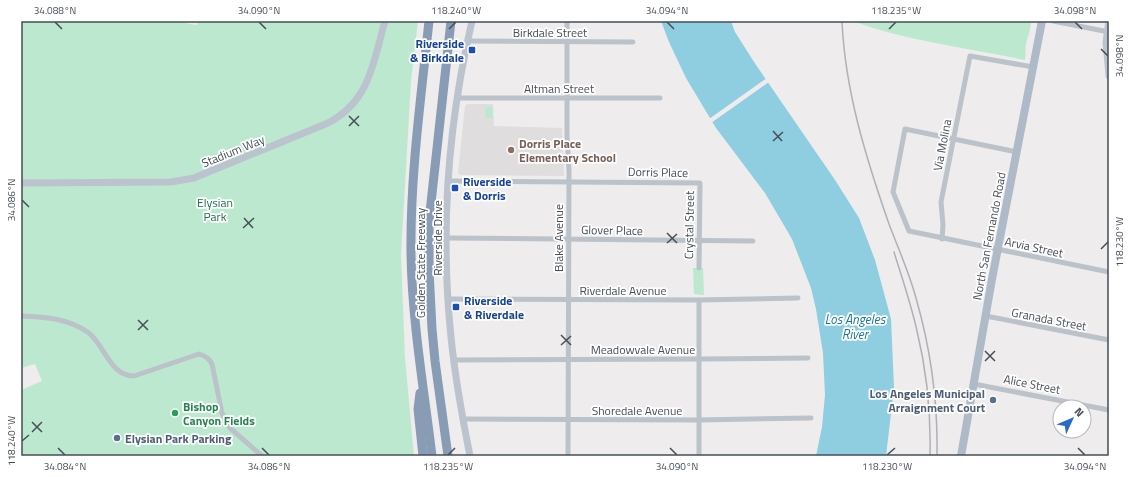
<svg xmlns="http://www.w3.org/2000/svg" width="1130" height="477" viewBox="0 0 1130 477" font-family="'Titillium Web',sans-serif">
<rect width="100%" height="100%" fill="#eeecec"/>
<path fill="#dfdddd" d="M467,104H493L494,126L562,128L564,176L460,175L458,173L465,106Z"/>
<g fill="#bde8d0">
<path d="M21,21H174L197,25L199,21H418L411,81L401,255L405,358L414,456H21V390L42,381L35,364L21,368Z"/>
<path d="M852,21H1031C1031,29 1028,36 1026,44C1025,49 1026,55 1025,60C967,48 908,41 852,21Z"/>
<path d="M485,107H492L493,118H486Z"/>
<path d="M693,268H703L704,295L694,294Z"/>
</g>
<path fill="#8fcde1" d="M661,21H731L735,32L754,62L835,180L859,218L875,260L891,319L894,388L886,456H816L822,427L825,395L823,353L816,309L811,288L792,239L765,193L716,128L686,78L669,42Z"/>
<path fill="#eeecec" d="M767,78L769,82L711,123L709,119Z"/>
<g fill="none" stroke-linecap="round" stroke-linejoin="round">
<g stroke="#bbc2ca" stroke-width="5">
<path d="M567,21V136L569,171L568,456"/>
<path d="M1053,21L1109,32"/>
<path d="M468,41L633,42"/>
<path d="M457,98H660"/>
<path d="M1017,152L905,129L893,192L909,231L1109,272"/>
<path d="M448,181L700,183L699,268"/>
<path d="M447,238L753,241"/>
<path d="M942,239L943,225L941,202L970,56L1033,67"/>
<path d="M449,299L699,300L798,298"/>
<path d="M699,300V456"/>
<path d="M21,316C45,317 68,318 89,333C105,346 110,376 134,376L199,354C205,356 209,358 212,364L222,413L230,428L262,456"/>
<path d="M986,316L1109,340"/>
<path d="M454,360L700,359L808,358"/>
<path d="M974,384L1109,410"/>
<path d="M463,419L697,420L811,418"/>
</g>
<g stroke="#bbc3ce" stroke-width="7">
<path d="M1109,21L1106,42L1109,76"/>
<path d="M21,183L171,182L194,178L328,123C370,101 373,63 385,21"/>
<path d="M470,456C462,416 455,377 451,337C440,231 448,124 472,21"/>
</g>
<path stroke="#aebac8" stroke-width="8" d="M961,456L992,279L1042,21"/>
<g stroke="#889cb6" stroke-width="9">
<path d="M429,21C421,98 410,176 411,254C412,320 424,390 432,456"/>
<path d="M420,393L418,409L423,456"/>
<path d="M448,456L435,361L432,329L429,270V221L451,21"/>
</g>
<g stroke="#aeb1b5" stroke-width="1.5">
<path d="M842,21C845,91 866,158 889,224C898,248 909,272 916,298C931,350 938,402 937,456"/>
<path d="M894,252C902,278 911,304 917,331C927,372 931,414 930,456"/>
</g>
</g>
<path fill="none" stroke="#464e57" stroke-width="1.5" d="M55,22L62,29M259,22L266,29M667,22L674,29M1075,22L1082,29M449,29L456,22M889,29L896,22M1101,49L1108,56M349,116L359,126M349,126L359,116M773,131L782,141M773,141L783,132M22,200L29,207M244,218L253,228M243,228L254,218M667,233L677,243M667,243L677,234M1101,249L1108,242M138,320L148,330M138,330L148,320M561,335L571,345M561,345L571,336M985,351L995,361M985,361L995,351M32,422L42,432M32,432L42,422M22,441L29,435M58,448L65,455M262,448L269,455M670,448L677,455M1078,448L1085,455M448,455L455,448M887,455L895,448"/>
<g fill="#1a4fb4" stroke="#fff" stroke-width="1.5">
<rect x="468" y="46" width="8" height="8" rx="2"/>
<rect x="451" y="184" width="8" height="8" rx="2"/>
<rect x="452" y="303" width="8" height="8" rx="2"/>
</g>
<circle fill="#8d6e63" stroke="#fff" stroke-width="1.5" cx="511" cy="150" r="4"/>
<g fill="#5c6f8a" stroke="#fff" stroke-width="1.5">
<circle cx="993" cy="400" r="4"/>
<circle cx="117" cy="438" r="4"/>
</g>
<circle fill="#2e9e5b" stroke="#fff" stroke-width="1.5" cx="175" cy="413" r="4"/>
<g text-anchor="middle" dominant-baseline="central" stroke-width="3.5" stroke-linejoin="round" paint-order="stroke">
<g font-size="12" fill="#464e57" stroke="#fff">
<text x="550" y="32">Birkdale Street</text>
<text x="559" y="88">Altman Street</text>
<text transform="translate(942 145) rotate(-79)">Via Molina</text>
<text transform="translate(233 151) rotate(-22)">Stadium Way</text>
<text transform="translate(658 172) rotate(1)">Dorris Place</text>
<text transform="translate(689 225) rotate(-89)">Crystal Street</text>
<text transform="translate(612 230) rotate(1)">Glover Place</text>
<text transform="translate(989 236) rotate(-79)">North San Fernando Road</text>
<text transform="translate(437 238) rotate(-90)">Riverside Drive</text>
<text transform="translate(558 238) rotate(-90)">Blake Avenue</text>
<text transform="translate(1034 247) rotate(12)">Arvia Street</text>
<text transform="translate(420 263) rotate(-90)">Golden State Freeway</text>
<text x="623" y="290">Riverdale Avenue</text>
<text transform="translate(1049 319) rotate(11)">Granada Street</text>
<text x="643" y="349">Meadowvale Avenue</text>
<text transform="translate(1032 384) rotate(11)">Alice Street</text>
<text x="637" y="410">Shoredale Avenue</text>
</g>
<g font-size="12" font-weight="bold" fill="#164399" stroke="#fff" text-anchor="start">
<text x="464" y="43" text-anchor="end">Riverside<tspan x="464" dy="14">&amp; Birkdale</tspan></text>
<text x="463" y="181">Riverside<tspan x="463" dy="14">&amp; Dorris</tspan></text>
<text x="464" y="300">Riverside<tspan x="464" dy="14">&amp; Riverdale</tspan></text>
</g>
<g font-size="12" font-weight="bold" fill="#785e54" stroke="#fff" text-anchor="start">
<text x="519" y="143">Dorris Place<tspan x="519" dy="14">Elementary School</tspan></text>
</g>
<g font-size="12" fill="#206f4b" stroke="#fff">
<text x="215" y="202">Elysian<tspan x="215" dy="14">Park</tspan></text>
</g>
<g font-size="12" font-weight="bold" fill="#4e5e75" stroke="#fff" text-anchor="end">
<text x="985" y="393">Los Angeles Municipal<tspan x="985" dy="14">Arraignment Court</tspan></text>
<text x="125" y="438" text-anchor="start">Elysian Park Parking</text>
</g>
<g font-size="12" font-weight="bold" fill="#27864d" stroke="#fff" text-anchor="start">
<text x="183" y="406">Bishop<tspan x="183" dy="14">Canyon Fields</tspan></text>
</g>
<g font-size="13" font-style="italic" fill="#1b7695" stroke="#fff">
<text x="855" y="319">Los Angeles<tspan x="855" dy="15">River</tspan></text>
</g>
</g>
<rect width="1130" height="477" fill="none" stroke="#ffffff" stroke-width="44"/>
<g transform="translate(1072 419) rotate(46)"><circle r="19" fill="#ffffff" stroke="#b5b8bc"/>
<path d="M0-3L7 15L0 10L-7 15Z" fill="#2b69c8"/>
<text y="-6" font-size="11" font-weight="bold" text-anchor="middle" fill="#464e57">N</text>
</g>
<rect x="22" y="22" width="1086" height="433" fill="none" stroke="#464e57" stroke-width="1.5"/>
<g font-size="10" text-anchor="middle" fill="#464e57">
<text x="55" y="14">34.088°N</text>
<text x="259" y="14">34.090°N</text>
<text x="456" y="14">118.240°W</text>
<text x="667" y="14">34.094°N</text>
<text x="896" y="14">118.235°W</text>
<text x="1075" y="14">34.098°N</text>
<text transform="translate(1119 56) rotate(-90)" y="4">34.098°N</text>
<text transform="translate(11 200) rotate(-90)" y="4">34.086°N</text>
<text transform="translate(1119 242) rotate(-90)" y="4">118.230°W</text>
<text transform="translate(11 441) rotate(-90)" y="4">118.240°W</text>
<text x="65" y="470">34.084°N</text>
<text x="269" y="470">34.086°N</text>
<text x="448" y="470">118.235°W</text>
<text x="677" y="470">34.090°N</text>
<text x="887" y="470">118.230°W</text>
<text x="1085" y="470">34.094°N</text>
</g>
</svg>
